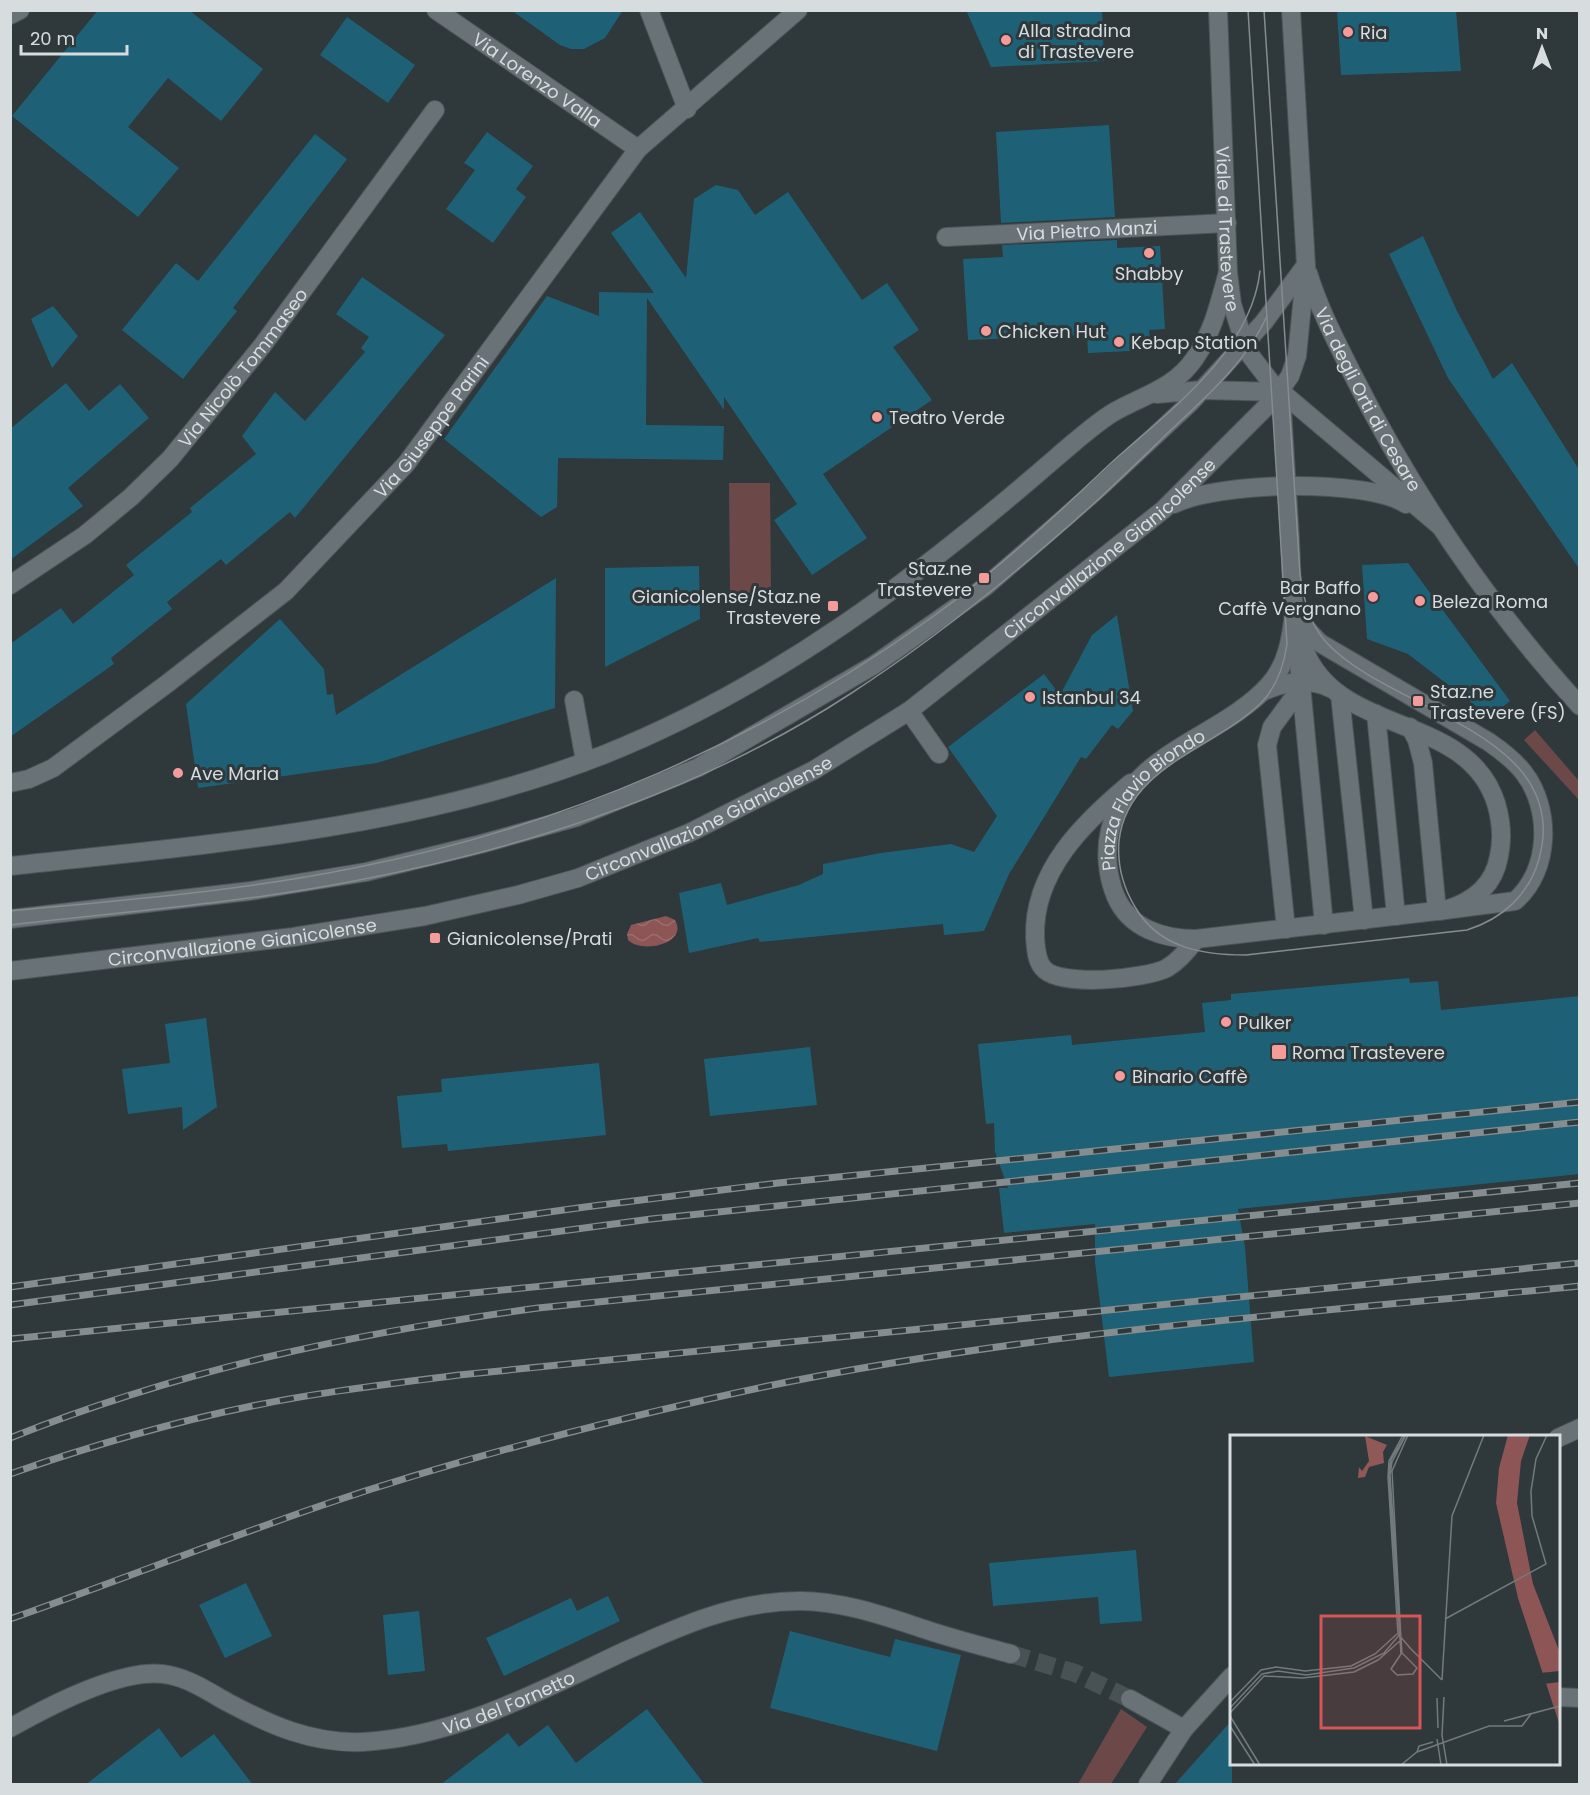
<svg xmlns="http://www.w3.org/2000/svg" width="1590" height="1795" viewBox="0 0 1590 1795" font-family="Poppins,sans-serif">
<defs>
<pattern id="water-waves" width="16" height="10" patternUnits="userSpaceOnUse" patternTransform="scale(1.5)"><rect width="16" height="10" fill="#8d5555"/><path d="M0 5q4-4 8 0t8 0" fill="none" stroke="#9c6d6d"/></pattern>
</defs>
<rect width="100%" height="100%" fill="#2f383b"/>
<g fill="#6c4948">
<path d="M729,483H770L771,592L730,593Z"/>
<path d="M1535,730L1579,781V800L1524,740Z"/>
<path d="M1121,1709L1147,1727L1111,1784H1078Z"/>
</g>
<path fill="url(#water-waves)" d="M666,916L675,920C689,944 641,954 628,940L627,934L631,925Z"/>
<g fill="#1e6177">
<path d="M98,10H189L263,69L221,121L168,78L128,127L179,168L138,217L12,116Z"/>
<path d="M511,10H623L605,38L584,49H571L560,45Z"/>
<path d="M966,10H1102L1104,61L991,67Z"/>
<path d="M1337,10H1456L1461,71L1341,75Z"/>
<path d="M347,17L415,65L388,103L320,55Z"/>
<path d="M1109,125L1115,217L1001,223L996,132Z"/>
<path d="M487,132L533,166L516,189L526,197L493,243L446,209L475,170L464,163Z"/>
<path d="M315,134L347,159L233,308L237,311L183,379L122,330L176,263L198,281Z"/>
<path d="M716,185L738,190L755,215L788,192L862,300L887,283L919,330L893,347L932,400L823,474L867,538L812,575L774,520L797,504L724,397V410L647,298L646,425L724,426L723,460L558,458L557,507L541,517L444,439L547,296L599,316V292L654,293L611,233L640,212L686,278L694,199Z"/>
<path d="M1423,236L1457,311L1493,379L1512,363L1580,471V570L1448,378L1389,254Z"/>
<path d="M1117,240V248L1160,246L1165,329L1149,330L1151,350L1088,353L1087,335L968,340L963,259L1003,257L1002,245Z"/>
<path d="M362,277L445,335L295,518L290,512L226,565L221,559L167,602L172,609L111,658L114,664L10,737V644L61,608L73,624L134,575L126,565L192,512L190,508L256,454L242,436L275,392L305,421L365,352L361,348L369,337L336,314Z"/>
<path d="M53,306L78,336L52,368L31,319Z"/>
<path d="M66,383L89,411L120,384L149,418L68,488L83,506L10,560V429Z"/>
<path d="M1408,563L1510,701L1490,717L1408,654L1367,639L1362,565Z"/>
<path d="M699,566L700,619L605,667V568Z"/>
<path d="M556,578L555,708L377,763L198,788L186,704L280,619L324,669L327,695L333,694L336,715Z"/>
<path d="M1117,615L1133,711L1118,729L1112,725L1086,759L1081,757L1009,874L984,931L944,935L943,924L760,942L758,938L689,953L679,893L721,883L727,905L799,885L823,874V864L881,853L951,844L974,852L997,816L948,747L1044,674L1060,695L1092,635Z"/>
<path d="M1409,978L1410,983L1438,981L1441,1010L1580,996V1174L1238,1209L1245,1247L1254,1362L1109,1377L1095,1262V1224L1004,1233L999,1188H1008L995,1152L994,1123L986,1124L978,1044L1071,1035L1072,1045L1205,1032L1202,1003L1231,1000V994Z"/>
<path d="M206,1018L217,1107L183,1130L182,1107L128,1114L122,1069L170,1063L165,1024Z"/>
<path d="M810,1047L817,1105L710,1116L704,1059Z"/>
<path d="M599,1063L606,1135L448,1151L447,1144L402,1148L397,1096L442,1092L441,1079Z"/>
<path d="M1136,1550L1142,1621L1100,1624L1098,1597L993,1606L989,1563Z"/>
<path d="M246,1583L272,1636L225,1658L199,1605Z"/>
<path d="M608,1596L620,1621L504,1676L486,1638L571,1598L577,1611Z"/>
<path d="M419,1611L425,1671L388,1675L383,1615Z"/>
<path d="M790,1631L890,1657L895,1639L961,1655L937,1751L770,1708Z"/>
<path d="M647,1709L705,1785H440L508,1733L519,1747L548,1725L576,1763Z"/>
<path d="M1232,1720V1785H1174Z"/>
<path d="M159,1728L181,1758L214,1734L253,1785H85Z"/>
</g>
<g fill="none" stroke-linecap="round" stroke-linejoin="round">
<path stroke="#485154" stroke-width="18" stroke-dasharray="18 9" stroke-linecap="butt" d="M1011,1654L1075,1673L1130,1699"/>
<defs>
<g id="service">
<path d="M1295,617L1320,643L1489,742C1502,751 1514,760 1524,773C1551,808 1551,870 1515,901L1437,911L1423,763L1417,740L1410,727"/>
<path d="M1296,632L1324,925"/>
<path d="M1340,695L1364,920"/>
<path d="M574,700L585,761"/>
<path d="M909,711L939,754"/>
<path d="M1376,714L1396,916"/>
<path d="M1131,783C1084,822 1033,871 1035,937C1036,948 1036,960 1043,968C1059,988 1146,979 1167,968C1179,961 1188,950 1196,939"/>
<path d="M10,919L250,891L366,872L481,844L577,817L697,768L874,665L985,587L1099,488L1190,403L1264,322L1306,265"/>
<path d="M1286,929L1267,745L1272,727L1300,689"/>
<path d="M1558,1697L1580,1698"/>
</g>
<g id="minor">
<path id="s1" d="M436,10L638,149"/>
<path d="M649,10L687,109"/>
<path d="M10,15L20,10"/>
<path id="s2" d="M946,237L1227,223"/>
<path id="s3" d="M1281,392C1284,441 1287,489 1290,538C1292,578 1290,621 1308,658C1347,736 1468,715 1496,803C1501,820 1503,838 1499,856C1494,886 1473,902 1445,910L1196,939C1164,939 1130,929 1116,897C1107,876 1105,851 1110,830C1130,751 1220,739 1269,685C1287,665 1291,639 1294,613"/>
<path id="s4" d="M10,585L85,535L131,497L170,459L262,346L435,110"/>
<path d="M1264,691C1285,682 1309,678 1330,688"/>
<path id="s5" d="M10,783L29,779L53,768L168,683L286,591L406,464L638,149L798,10"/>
<path d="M1558,1438L1580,1428"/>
<path d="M1130,1699L1184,1729"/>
<path id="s6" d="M10,1728C49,1706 126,1665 169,1675C190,1679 209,1692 227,1702C270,1725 312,1744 363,1742C455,1737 540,1691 623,1652C680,1626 736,1601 800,1601C842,1601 884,1616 924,1629C953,1639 982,1646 1011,1654"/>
<path d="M1148,1784L1184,1729L1232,1676"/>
</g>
<g id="secondary">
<path id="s7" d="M1218,10L1228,272L1232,304L1247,351L1273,385L1440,526"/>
<path id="s8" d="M1308,273C1319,309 1337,343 1354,377C1413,494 1491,609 1580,706"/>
<path d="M1157,394L1202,390L1281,392"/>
<path d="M1174,504C1218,482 1364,478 1406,504"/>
<path d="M10,866C210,844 414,829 603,755C774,687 920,576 1058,456C1076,441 1094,424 1114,412C1144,395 1175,388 1195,358C1213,332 1220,301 1228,272"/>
<path id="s9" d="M10,971L293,937L425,916L518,895L578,878L689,833L814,770L909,711L1163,510L1273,400L1290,376L1297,356L1306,265L1291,10"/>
</g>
</defs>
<use href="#service" stroke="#4d5457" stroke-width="20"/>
<use href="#minor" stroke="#4d5457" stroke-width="20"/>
<use href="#secondary" stroke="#4d5457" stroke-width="20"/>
<use href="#service" stroke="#697276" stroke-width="18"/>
<use href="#minor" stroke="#697276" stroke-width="18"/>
<use href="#secondary" stroke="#697276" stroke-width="18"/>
<g stroke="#868d90" stroke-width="1.5">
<path d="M1248,10L1287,644C1284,665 1277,686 1262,702C1216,748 1127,766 1119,841C1117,865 1123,887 1135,907C1159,948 1202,955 1246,955L1467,930C1502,919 1529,895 1539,859C1574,733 1388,711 1326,642C1309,623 1303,598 1300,574L1264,10"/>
<path d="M10,911C125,900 241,891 354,868C563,827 758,742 931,618C995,572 1053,518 1110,464C1167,412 1251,353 1260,271"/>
<path d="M10,925C122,912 240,903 349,882C524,849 700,792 850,694C935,639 1014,575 1090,507C1119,481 1146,454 1174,427C1209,394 1247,361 1267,316"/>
</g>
<defs>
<g id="rail">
<path d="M10,1287L585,1207L778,1183L1580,1102"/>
<path d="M10,1305L651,1219L1580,1122"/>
<path d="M10,1339L1580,1183"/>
<path d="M10,1438C182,1369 355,1333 538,1308L1580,1203"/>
<path d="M10,1474C90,1446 169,1423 252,1406C320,1392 390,1384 459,1375L1580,1263"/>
<path d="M10,1619C115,1582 218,1541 323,1505C468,1456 618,1418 768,1386C1034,1331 1310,1313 1580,1286"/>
</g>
</defs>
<use href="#rail" stroke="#868d90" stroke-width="7"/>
<use href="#rail" stroke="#2f383b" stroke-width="4.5" stroke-dasharray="14" stroke-linecap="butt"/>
</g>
<g fill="#f59b9a" stroke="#2f383b" stroke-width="2">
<circle cx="1348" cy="32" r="6"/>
<circle cx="1006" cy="40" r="6"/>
<circle cx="1149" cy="253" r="6"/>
<circle cx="986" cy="331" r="6"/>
<circle cx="1119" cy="342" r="6"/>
<circle cx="877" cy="417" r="6"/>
<rect x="978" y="572" width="12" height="12" rx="3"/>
<circle cx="1373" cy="597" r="6"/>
<circle cx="1420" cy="601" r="6"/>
<rect x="827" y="600" width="12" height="12" rx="3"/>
<circle cx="1030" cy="697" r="6"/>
<rect x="1412" y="695" width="12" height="12" rx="3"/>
<circle cx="178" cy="773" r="6"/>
<rect x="429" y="932" width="12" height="12" rx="3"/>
<circle cx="1226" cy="1022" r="6"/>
<rect x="1271" y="1044" width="16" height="16" rx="3"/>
<circle cx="1120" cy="1076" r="6"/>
</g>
<g text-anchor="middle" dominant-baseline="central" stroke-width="6" stroke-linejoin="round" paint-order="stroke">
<g font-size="18" fill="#d7dcdf" stroke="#2f383b" text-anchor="start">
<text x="1018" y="30">Alla stradina<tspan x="1018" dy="21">di Trastevere</tspan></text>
<text x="1360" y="32">Ria</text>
<text x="1149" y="273" text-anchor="middle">Shabby</text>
<text x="998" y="331">Chicken Hut</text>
<text x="1131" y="342">Kebap Station</text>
<text x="889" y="417">Teatro Verde</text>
<text x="972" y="568" text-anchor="end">Staz.ne<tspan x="972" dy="21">Trastevere</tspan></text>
<text x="1361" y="587" text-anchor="end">Bar Baffo<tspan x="1361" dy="21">Caffè Vergnano</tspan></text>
<text x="821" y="596" text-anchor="end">Gianicolense/Staz.ne<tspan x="821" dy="21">Trastevere</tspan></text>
<text x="1432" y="601">Beleza Roma</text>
<text x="1430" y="691">Staz.ne<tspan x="1430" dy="21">Trastevere (FS)</tspan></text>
<text x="1042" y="697">Istanbul 34</text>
<text x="190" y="773">Ave Maria</text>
<text x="447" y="938">Gianicolense/Prati</text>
<text x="1238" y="1022">Pulker</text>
<text x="1292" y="1052">Roma Trastevere</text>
<text x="1132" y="1076">Binario Caffè</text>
</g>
<g font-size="18" fill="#d7dcdf" stroke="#2f383b">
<text stroke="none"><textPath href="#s1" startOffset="123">Via Lorenzo Valla</textPath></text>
<text stroke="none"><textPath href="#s7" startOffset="219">Viale di Trastevere</textPath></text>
<text stroke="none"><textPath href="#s2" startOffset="141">Via Pietro Manzi</textPath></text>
<text stroke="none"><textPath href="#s4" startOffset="321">Via Nicolò Tommaseo</textPath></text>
<text stroke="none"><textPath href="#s8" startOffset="140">Via degli Orti di Cesare</textPath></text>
<text stroke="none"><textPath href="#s5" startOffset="558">Via Giuseppe Parini</textPath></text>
<text stroke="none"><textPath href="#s9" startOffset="1206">Circonvallazione Gianicolense</textPath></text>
<text stroke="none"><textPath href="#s3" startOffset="1112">Piazza Flavio Biondo</textPath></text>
<text stroke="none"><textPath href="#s9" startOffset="720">Circonvallazione Gianicolense</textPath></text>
<text stroke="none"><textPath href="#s9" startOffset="234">Circonvallazione Gianicolense</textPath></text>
<text stroke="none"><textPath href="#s6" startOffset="530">Via del Fornetto</textPath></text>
</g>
</g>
<g transform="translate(1230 1435)">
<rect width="330" height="330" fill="#2f383b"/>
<path d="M135,1L157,10L153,17L154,28L139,32L135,42L128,43L129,32L132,36L139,26Z" fill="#905857"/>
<path d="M278,0H300L291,26L287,68L303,149L330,218V291L288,163L266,68L269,33Z" fill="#8d5555"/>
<path d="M330,236V247L313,249L310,238Z" fill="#2f383b"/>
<path fill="none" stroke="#727a7d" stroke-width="1.5" d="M173,0L159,26L158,42L168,199L181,214M175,0L161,25L159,36L171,219L161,234L167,240L183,239L187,233L172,218L160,40L162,27L176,0M215,184L316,129L302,81L301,56L306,24L317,0M179,212L212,245M212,245L222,81L254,0M214,262L212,300L217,330M207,263L208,293M0,267L31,235L46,232L75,236L121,231L145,219L167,199M0,273L32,239L48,236L76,240L124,233L154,218L171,198M0,278L34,241L73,243L124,237L148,225L171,205L162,36L178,0M0,281L30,330M274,286L330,271M0,291L25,330M207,304L211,330M187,317L259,291H292L301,279M187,317L189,311L203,307M171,330L188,316"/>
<path fill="#d65556" fill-opacity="0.15" stroke="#d65556" stroke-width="3" d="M91,181H190V293H91Z"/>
<rect width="330" height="330" fill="none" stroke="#d7dcdf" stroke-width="3"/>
</g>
<rect width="1590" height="1795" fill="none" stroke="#d7dcdf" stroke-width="24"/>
<g transform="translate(1542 48)" stroke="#2f383b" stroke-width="4.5" paint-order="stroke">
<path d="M0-4.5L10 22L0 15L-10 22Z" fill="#d7dcdf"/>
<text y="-9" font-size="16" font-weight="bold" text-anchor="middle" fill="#d7dcdf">N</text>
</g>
<path d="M21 45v9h106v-9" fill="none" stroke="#d7dcdf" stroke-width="3"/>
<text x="30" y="45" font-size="18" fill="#d7dcdf" stroke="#2f383b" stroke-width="4.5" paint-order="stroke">20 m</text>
</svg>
